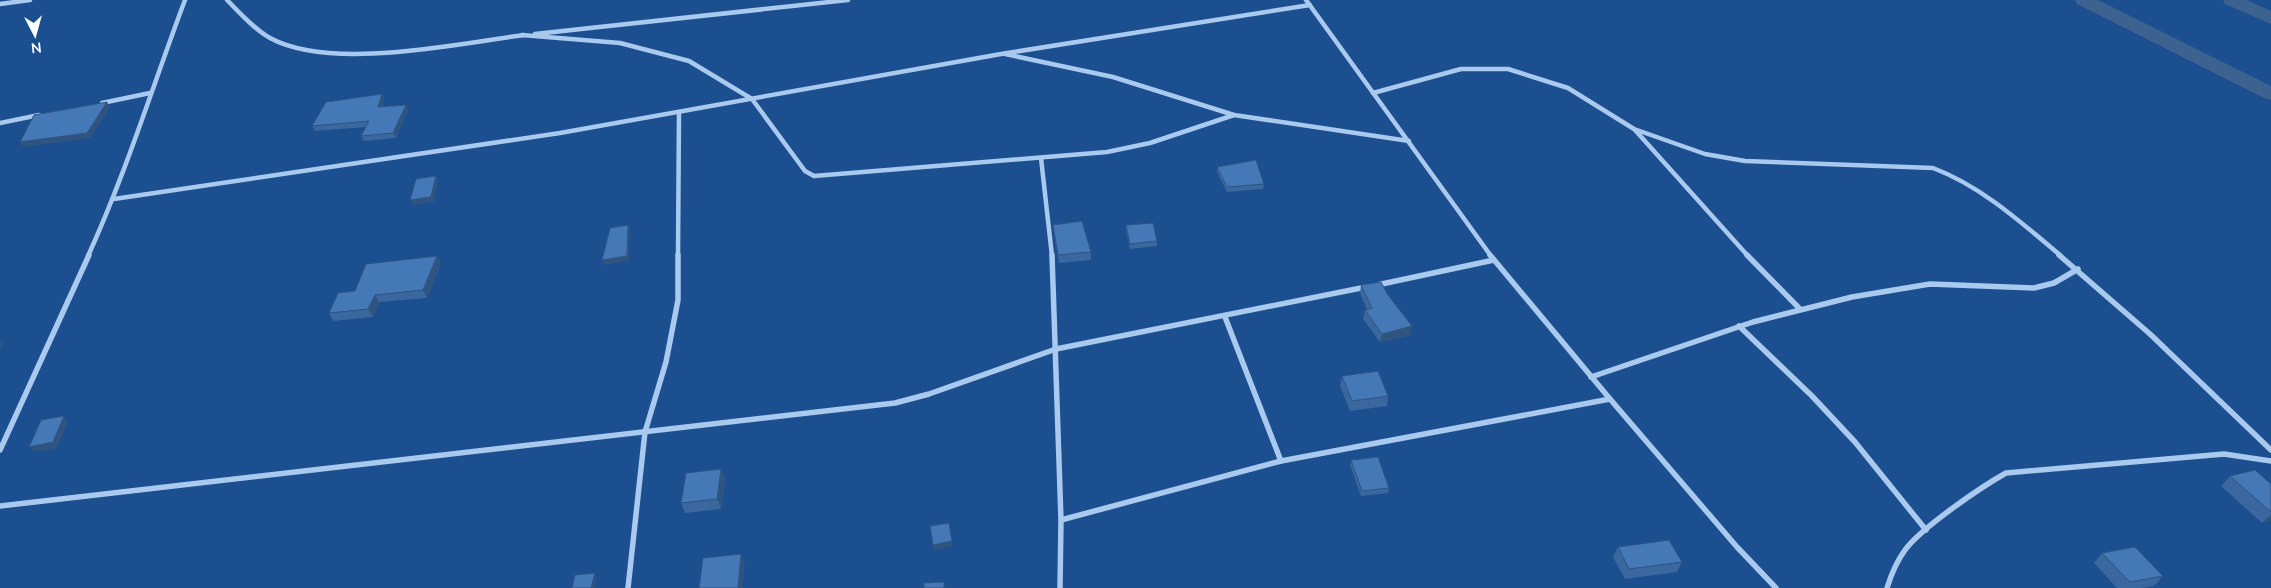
<svg xmlns="http://www.w3.org/2000/svg" width="2271" height="588" viewBox="0 0 2271 588" font-family="'Nunito Sans',sans-serif">
<rect width="100%" height="100%" fill="#1b4f8f"/>
<g fill="none" stroke-linecap="round" stroke-linejoin="round">
<g fill="#3c6290" fill-rule="evenodd">
<path d="M2075,0H2098L2271,86V100L2264,98L2077,4Z"/>
<path d="M2223,0H2247L2271,11V24L2225,4Z"/>
</g>
<g stroke="#a9c9ee" stroke-width="4.5">
<path d="M227,0C240,13 254,29 270,38C331,71 456,44 524,35"/>
<path d="M1306,0L1491,256"/>
<path d="M0,4L30,0"/>
<path d="M535,34L848,0"/>
<path d="M522,35L620,43L689,61L752,99L805,171L814,176L1107,152L1150,143L1234,115"/>
<path d="M1005,54L1113,77L1234,115L1409,141"/>
<path d="M1373,93L1461,69H1508L1568,88L1634,129L1705,154L1745,161L1933,168C1981,186 2022,223 2061,256"/>
<path d="M102,103L150,93"/>
<path d="M0,123L39,115"/>
<path d="M1635,130L1748,256"/>
<path d="M1041,158L1052,256"/>
<path d="M114,199L560,133L1001,54L1310,5"/>
<path d="M88,256C126,173 153,85 185,0"/>
<path d="M678,256L679,112"/>
</g>
<g stroke="#a9c9ee" stroke-width="5.5">
<path d="M1052,255L1061,520L1060,588"/>
<path d="M1490,255L1610,399L1737,547L1776,588"/>
<path d="M1747,255L1799,308"/>
<path d="M2059,255L2150,334L2271,450"/>
<path d="M1377,285L1494,260"/>
<path d="M1225,317L1281,461"/>
<path d="M1739,326L1812,396L1855,442L1926,530"/>
<path d="M1591,377L1753,322L1852,297L1930,284L2034,288L2054,283L2078,269"/>
<path d="M0,450L89,255"/>
<path d="M0,506L895,403L929,394L1056,349L1366,287"/>
<path d="M1061,520L1281,461L1610,399"/>
<path d="M628,588L645,432L666,362L678,300V255"/>
<path d="M1887,588C1891,575 1897,561 1905,550C1921,528 1981,487 2006,473L2224,454L2271,461"/>
</g>
</g>
<g fill="#3a679d">
<path d="M382,94L384,98L382,107L406,105L408,110L396,138L364,141L361,136L366,127L315,131L312,126Z"/>
<path d="M1217,167L1264,184L1263,189L1227,192L1217,172Z"/>
<path d="M1053,225L1091,252V260L1059,263L1054,233Z"/>
<path d="M1126,225L1157,241V246L1130,249L1126,230Z"/>
<path d="M437,256L441,264L427,298L379,302L373,317L333,321L329,313L355,291Z"/>
<path d="M1361,285L1411,335L1380,342L1363,319L1365,310H1367L1360,293Z"/>
<path d="M1342,376L1388,396L1387,406L1350,411L1340,386Z"/>
<path d="M1351,460L1389,488L1388,493L1361,496L1350,465Z"/>
<path d="M721,469L725,479L721,509L685,513L681,503Z"/>
<path d="M2230,476L2271,484V520L2262,523L2221,486Z"/>
<path d="M1618,547L1682,562L1677,572L1625,579L1613,557Z"/>
<path d="M2102,553L2163,576L2154,586L2142,588H2117L2094,563Z"/>
</g>
<g fill="#305480">
<path d="M382,94L384,98L380,112L378,107Z"/>
<path d="M107,102L110,107L90,138L24,147L20,142Z"/>
<path d="M406,105L408,110L396,138L393,133Z"/>
<path d="M436,176L438,181L434,202L413,205L410,200Z"/>
<path d="M628,225L630,230L629,261L604,265L602,260Z"/>
<path d="M437,256L441,264L427,298L423,290Z"/>
<path d="M375,295L379,302L373,317L368,309Z"/>
<path d="M1412,326L1411,335L1380,342L1382,334Z"/>
<path d="M0,341L3,344L0,349Z"/>
<path d="M64,416L68,422L57,448L34,452L29,447Z"/>
<path d="M721,469L725,479L721,509L717,499Z"/>
<path d="M2271,514V520L2262,523Z"/>
<path d="M952,541L953,546L934,551L933,545Z"/>
<path d="M741,554L745,564L742,588H738Z"/>
<path d="M595,573L597,578L595,588H591Z"/>
</g>
<g fill="#4478b7" stroke="#305480">
<path d="M382,94L378,107L406,105L393,133L361,136L369,121L312,126L326,102Z"/>
<path d="M107,102L87,133L20,142L34,115Z"/>
<path d="M1256,160L1264,184L1227,187L1217,167Z"/>
<path d="M436,176L431,197L410,200L416,179Z"/>
<path d="M1082,221L1091,252L1058,255L1053,225Z"/>
<path d="M1153,223L1157,241L1130,244L1126,225Z"/>
<path d="M628,225L627,256L602,260L610,228Z"/>
<path d="M437,256L423,290L375,295L368,309L329,313L338,293L355,291L366,264Z"/>
<path d="M1381,282L1388,295L1412,326L1382,334L1365,310L1372,308L1361,285Z"/>
<path d="M1378,371L1388,396L1352,401L1342,376Z"/>
<path d="M64,416L53,442L29,447L41,420Z"/>
<path d="M1378,457L1389,488L1362,491L1351,460Z"/>
<path d="M721,469L717,499L681,503L686,473Z"/>
<path d="M2255,470L2271,484V512L2230,476Z"/>
<path d="M949,523L952,541L933,545L930,526Z"/>
<path d="M1669,540L1682,562L1629,569L1618,547Z"/>
<path d="M2135,547L2163,576L2130,582L2102,553Z"/>
<path d="M741,554L738,588H699L703,558Z"/>
<path d="M595,573L591,588H572L575,575Z"/>
<path d="M944,582V588H924V583Z"/>
</g>
<g transform="translate(35 35) rotate(174)" stroke="#1b4f8f" stroke-width="4" paint-order="stroke">
<path d="M0-4L9 19L0 12L-9 19Z" fill="#ffffff"/>
<text y="-8" font-size="14" font-weight="bold" text-anchor="middle" fill="#ffffff">N</text>
</g>
</svg>
